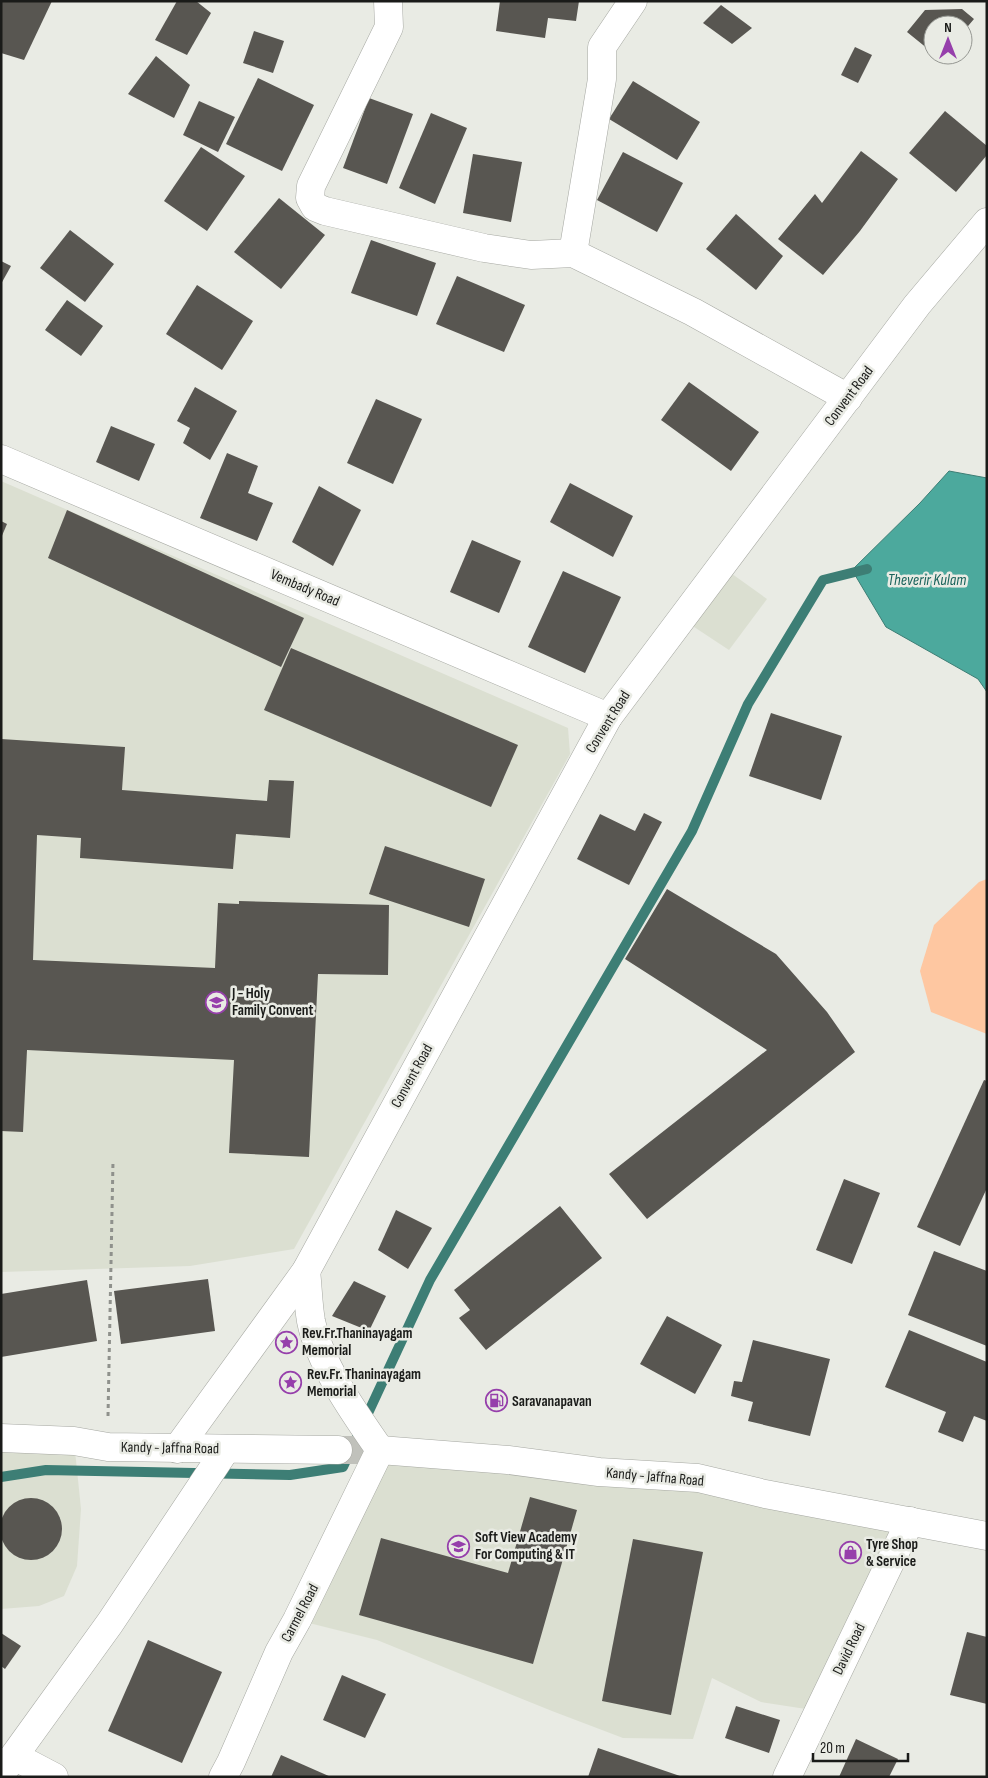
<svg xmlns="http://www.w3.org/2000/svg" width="988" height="1778" viewBox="0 0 988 1778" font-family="'Sofia Sans Condensed',sans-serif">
<rect width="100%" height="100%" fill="#e9ebe4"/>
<g fill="#dbdfd1">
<path d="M1,481L568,728L570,754L294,1249L190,1266L1,1272Z"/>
<path d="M721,566L767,599L729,650L682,619Z"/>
<path d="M1,1438L74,1441L81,1509L77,1566L64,1596L39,1606L1,1609Z"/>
<path d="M380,1450L439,1454L910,1521L819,1711L761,1702L712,1678L693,1739L623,1738L552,1711L377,1640L297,1620Z"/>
</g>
<path fill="#fec7a1" d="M987,879V1034L931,1012L920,971L934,925L979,882Z"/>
<path fill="#4ca99d" stroke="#3d7e75" d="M949,471L987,478V692L978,679L886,627L852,570L920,503Z"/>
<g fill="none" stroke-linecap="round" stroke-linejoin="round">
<path stroke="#3d7e75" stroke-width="10" d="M1,1477L46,1470L290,1475L343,1467L430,1280L692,831L748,704L823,580L867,569"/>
</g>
<g fill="#585651">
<path d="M1,1H52L24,60L1,53Z"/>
<path d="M177,1H196L211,13L187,55L155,40Z"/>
<path d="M500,1H579L576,21L548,18L545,38L496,31Z"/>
<path d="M721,5L752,28L732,44L703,23Z"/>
<path d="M962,9L974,19L963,32V25H933V42L928,49L907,32L925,10Z"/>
<path d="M254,31L284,41L273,73L243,63Z"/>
<path d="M855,47L872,55L858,83L841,75Z"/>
<path d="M156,56L190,85L174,118L128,94Z"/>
<path d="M258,78L314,105L282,171L226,144Z"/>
<path d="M633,81L700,122L677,160L609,119Z"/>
<path d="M369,98L413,114L387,184L343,168Z"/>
<path d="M199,101L235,117L218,152L183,135Z"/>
<path d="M945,111L987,146V155L956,192L909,153Z"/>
<path d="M431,113L467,128L435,204L399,188Z"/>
<path d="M201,147L245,176L207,231L164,201Z"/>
<path d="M861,151L898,179L860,231L823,275L778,239L815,194L822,203Z"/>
<path d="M623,152L683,183L657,232L597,200Z"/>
<path d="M473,154L522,162L511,222L463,213Z"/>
<path d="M279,198L325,235L281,289L234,252Z"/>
<path d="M736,214L783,256L756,290L706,249Z"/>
<path d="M70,230L114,264L85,302L40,268Z"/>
<path d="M371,240L436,263L417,316L351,293Z"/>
<path d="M1,261L11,266L1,284Z"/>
<path d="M457,276L525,305L504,352L436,324Z"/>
<path d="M197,285L253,321L222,370L166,334Z"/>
<path d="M67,300L103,326L81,356L45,330Z"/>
<path d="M689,382L759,432L731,471L661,420Z"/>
<path d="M195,387L237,411L210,460L183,443L190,428L177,421Z"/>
<path d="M376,399L422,419L393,484L347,463Z"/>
<path d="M111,426L155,444L139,481L96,462Z"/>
<path d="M227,453L258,466L248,493L273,503L257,541L200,518Z"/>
<path d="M570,483L633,516L613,557L550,522Z"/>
<path d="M319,486L361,510L333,566L292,542Z"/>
<path d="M67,510L304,618L281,667L48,558Z"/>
<path d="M1,521L7,524L1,538Z"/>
<path d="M472,540L521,561L499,613L450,592Z"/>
<path d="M563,571L621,597L585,673L528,647Z"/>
<path d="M291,648L518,745L491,807L264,710Z"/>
<path d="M771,713L842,736L821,800L749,776Z"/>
<path d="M1,739L125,747L122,790L267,801L269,780L294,781L290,838L236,834L233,869L80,858L81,838L37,835L33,960L215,968L218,903L239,904V901L389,905L388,975L318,974L309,1157L229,1153L234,1060L27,1050L23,1132L1,1131Z"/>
<path d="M644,813L662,822L629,885L577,859L600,814L635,831Z"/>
<path d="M385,846L485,879L469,927L369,894Z"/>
<path d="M667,889L776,954L827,1012L855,1052L647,1219L609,1174L767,1050L625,959Z"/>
<path d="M984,1080L987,1081V1188L960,1246L917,1227Z"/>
<path d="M844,1179L880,1193L852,1264L816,1250Z"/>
<path d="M560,1206L602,1258L486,1350L459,1318L470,1310L454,1290Z"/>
<path d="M396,1210L432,1228L408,1269L378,1250Z"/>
<path d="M934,1251L987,1271V1346L908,1315Z"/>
<path d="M208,1279L215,1331L121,1344L114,1291Z"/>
<path d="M87,1280L97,1341L1,1357V1294Z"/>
<path d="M354,1281L386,1296L369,1331L332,1316Z"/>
<path d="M667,1316L722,1345L695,1394L640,1364Z"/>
<path d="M909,1330L987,1362V1421L974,1416L963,1442L938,1432L946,1412L885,1387Z"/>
<path d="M753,1340L830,1359L810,1436L748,1421L753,1402L731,1396L734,1381L742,1382Z"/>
<path d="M530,1497L577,1510L533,1664L359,1615L381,1538L508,1573Z"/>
<circle cx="31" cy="1529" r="31"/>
<path d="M633,1539L703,1552L671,1715L602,1701Z"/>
<path d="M967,1632L987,1637V1704L950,1695Z"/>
<path d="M1,1633L21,1646L5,1669L1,1666Z"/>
<path d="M148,1640L222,1672L182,1763L108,1731Z"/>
<path d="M342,1675L386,1694L365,1738L323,1720Z"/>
<path d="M736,1706L780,1720L769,1753L725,1738Z"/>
<path d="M856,1739L898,1759L889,1777H839Z"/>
<path d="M598,1748L680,1776V1777H588Z"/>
<path d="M281,1755L331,1777H271Z"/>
</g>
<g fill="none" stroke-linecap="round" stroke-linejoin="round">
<path stroke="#c0c1bb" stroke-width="28" stroke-dasharray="28 14" stroke-linecap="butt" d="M338,1450H380"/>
<defs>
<g id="minor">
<path d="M388,1L389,27L311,186L310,198L315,207L325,211L484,248L531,255L573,253L693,312L848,398"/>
<path d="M573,253L602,79V47L633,1"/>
<path d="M1,459L608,717"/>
<path d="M177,1449L306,1271L608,717L917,305L987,222"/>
<path d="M14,1756L54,1777"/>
<path d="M1,1774L110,1623L226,1449"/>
<path d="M223,1777L231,1762L279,1652L297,1620L380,1450C355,1414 320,1365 311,1321C308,1304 308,1287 306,1271"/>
<path d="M787,1777L910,1521"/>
</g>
<g id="highway">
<path d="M1,1438L74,1441L108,1447L338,1450"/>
<path d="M380,1450L508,1460L599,1472L698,1478L765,1494L987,1536"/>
</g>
</defs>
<use href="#minor" stroke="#a6a8a2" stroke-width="29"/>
<use href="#highway" stroke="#a6a8a2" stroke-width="29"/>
<path stroke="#8f918c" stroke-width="3" stroke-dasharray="4 4" stroke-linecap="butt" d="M108,1416L113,1161"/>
<use href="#minor" stroke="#fff" stroke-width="28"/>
<use href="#highway" stroke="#fff" stroke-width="28"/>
</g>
<defs>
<symbol id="school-ring" viewBox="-11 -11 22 22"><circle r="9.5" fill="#e9ebe4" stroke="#963fab" stroke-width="1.5"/><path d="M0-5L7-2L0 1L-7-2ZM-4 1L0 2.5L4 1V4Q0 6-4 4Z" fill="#963fab"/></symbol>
<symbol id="sight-ring" viewBox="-11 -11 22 22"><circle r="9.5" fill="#e9ebe4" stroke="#963fab" stroke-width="1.5"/><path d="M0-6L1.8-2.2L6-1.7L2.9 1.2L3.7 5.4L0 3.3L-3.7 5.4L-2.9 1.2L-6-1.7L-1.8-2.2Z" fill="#963fab"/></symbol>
<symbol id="fuel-ring" viewBox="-11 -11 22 22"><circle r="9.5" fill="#e9ebe4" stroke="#963fab" stroke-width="1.5"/><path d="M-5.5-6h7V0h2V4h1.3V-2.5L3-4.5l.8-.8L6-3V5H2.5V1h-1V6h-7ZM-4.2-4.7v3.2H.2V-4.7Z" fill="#963fab"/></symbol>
<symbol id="university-ring" viewBox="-11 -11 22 22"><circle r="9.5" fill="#e9ebe4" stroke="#963fab" stroke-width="1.5"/><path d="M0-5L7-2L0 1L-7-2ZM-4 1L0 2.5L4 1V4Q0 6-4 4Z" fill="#963fab"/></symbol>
<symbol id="shop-ring" viewBox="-11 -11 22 22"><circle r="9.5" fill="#e9ebe4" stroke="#963fab" stroke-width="1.5"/><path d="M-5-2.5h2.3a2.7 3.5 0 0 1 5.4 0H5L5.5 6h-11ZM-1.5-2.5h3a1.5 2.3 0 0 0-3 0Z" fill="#963fab"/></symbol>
</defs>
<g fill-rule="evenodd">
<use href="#school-ring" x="204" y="990" width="25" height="25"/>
<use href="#sight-ring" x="274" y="1330" width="25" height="25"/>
<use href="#sight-ring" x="278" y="1370" width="25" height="25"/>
<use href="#fuel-ring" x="484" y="1388" width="25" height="25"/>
<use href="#university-ring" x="446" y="1534" width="25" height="25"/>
<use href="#shop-ring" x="838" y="1540" width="25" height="25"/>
</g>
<g text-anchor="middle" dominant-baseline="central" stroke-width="5" stroke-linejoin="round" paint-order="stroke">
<g font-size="15" fill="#1a1b19" stroke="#e9ebe4">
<text transform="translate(849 396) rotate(-53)">Convent Road</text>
<text transform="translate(305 588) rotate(23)">Vembady Road</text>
<text transform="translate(608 722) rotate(-58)">Convent Road</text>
<text transform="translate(412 1076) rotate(-61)">Convent Road</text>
<text transform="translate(170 1448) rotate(1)">Kandy - Jaffna Road</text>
<text transform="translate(655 1477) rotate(5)">Kandy - Jaffna Road</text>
<text transform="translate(300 1613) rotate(-62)">Carmel Road</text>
<text transform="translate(849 1649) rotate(-64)">David Road</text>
</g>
<g font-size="15" font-weight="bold" fill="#1a1b19" stroke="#e9ebe4" text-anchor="start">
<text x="232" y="993">J - Holy<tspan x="232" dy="17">Family Convent</tspan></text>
<text x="302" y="1333">Rev.Fr.Thaninayagam<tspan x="302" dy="17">Memorial</tspan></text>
<text x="307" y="1374">Rev.Fr. Thaninayagam<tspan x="307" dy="17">Memorial</tspan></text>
<text x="512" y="1401">Saravanapavan</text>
<text x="475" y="1537">Soft View Academy<tspan x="475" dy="17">For Computing &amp; IT</tspan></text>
<text x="866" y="1544">Tyre Shop<tspan x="866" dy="17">&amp; Service</tspan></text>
</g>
<g font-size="16" font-style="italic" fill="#19635b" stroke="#e9ebe4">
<text x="927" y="580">Theverir Kulam</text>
</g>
</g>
<rect width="988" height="1778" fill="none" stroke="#1a1b19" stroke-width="5"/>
<g transform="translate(948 40)"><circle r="24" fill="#e9ebe4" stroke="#969893"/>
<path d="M0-4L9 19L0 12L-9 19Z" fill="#963fab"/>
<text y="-8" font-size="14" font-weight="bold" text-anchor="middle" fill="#1a1b19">N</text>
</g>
<path d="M813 1753v8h95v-8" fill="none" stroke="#1a1b19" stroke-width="2.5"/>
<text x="820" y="1753" font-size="15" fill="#1a1b19" stroke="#e9ebe4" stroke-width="4" paint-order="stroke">20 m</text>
</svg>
